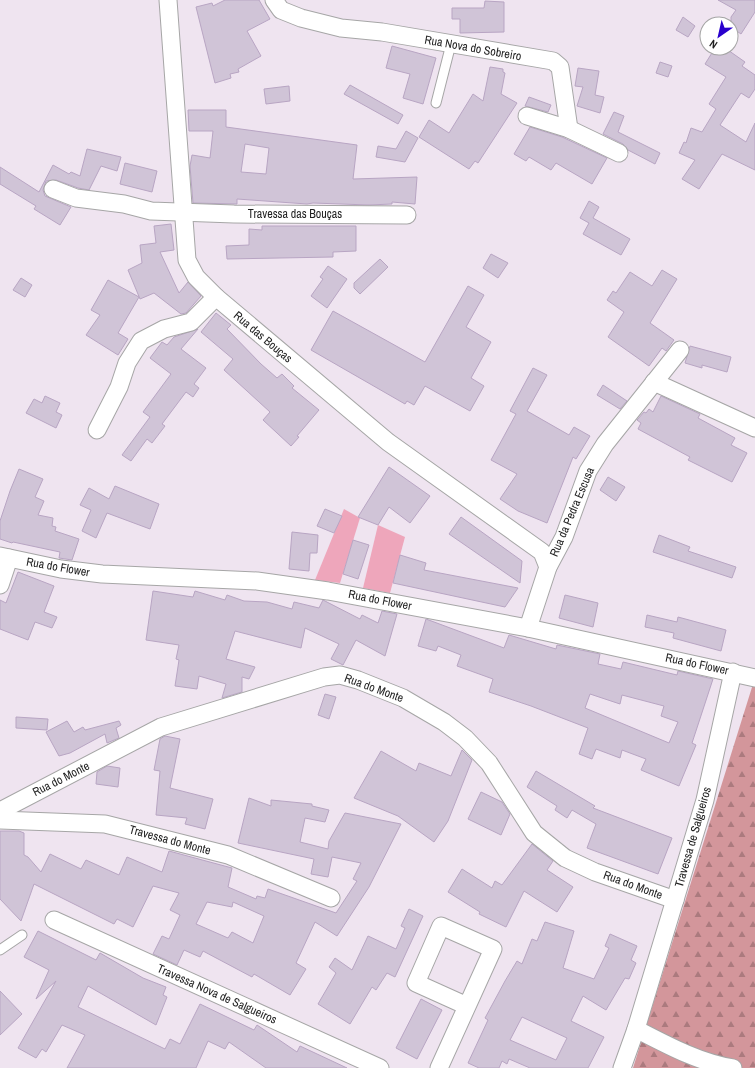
<svg xmlns="http://www.w3.org/2000/svg" width="755" height="1068" viewBox="0 0 755 1068" font-family="'Archivo Narrow',sans-serif">
<defs>
<pattern id="forest-firs" width="22" height="20" patternUnits="userSpaceOnUse"><rect width="22" height="20" fill="#d3969b"/><path d="M5 1l3.5 6h-7zM16 11l3.5 6h-7z" fill="#ab7a7e"/></pattern>
</defs>
<rect width="100%" height="100%" fill="#efe4f0"/>
<g fill="#eea6bb">
<path d="M344,509L360,518L340,583L315,580Z"/>
<path d="M378,525L405,537L390,593L363,588Z"/>
</g>
<path fill="url(#forest-firs)" d="M753,684L755,685V1068H633Z"/>
<g fill="#d0c4d7" stroke="#b8a5c3" fill-rule="evenodd">
<path d="M225,0H259L270,19L247,31L261,56L238,69L239,72L230,74L231,78L215,83L196,7L212,3L213,6Z"/>
<path d="M718,0H755V12L741,34L731,27V17L736,10Z"/>
<path d="M485,1L504,2V32L460,33V19H452V8H484Z"/>
<path d="M683,17L695,26L688,37L676,30Z"/>
<path d="M392,46L436,58L423,104L403,98L410,74L386,68Z"/>
<path d="M715,48H725L745,62L742,66L755,75V89L749,98L741,93L720,125L746,142L755,123V170L722,154L699,189L682,179L695,160L679,153L684,142L686,143L691,128L702,132L716,109L709,104L726,77L705,64Z"/>
<path d="M660,62L672,66L668,77L656,73Z"/>
<path d="M490,67L503,69V72L505,73L501,94L517,103L478,163L475,161L469,169L419,137L429,120L449,133L473,94L483,101Z"/>
<path d="M578,68L599,71L595,95L604,97L600,113L577,106L583,87L575,86Z"/>
<path d="M350,85L403,115L398,124L344,94Z"/>
<path d="M289,86L290,101L266,104L264,89Z"/>
<path d="M529,97L551,105L548,112L525,106Z"/>
<path d="M188,110H226V127L357,145L353,179L417,177L415,204L392,202V204L369,205L313,203L307,204L237,199V204L193,203L190,166L192,155L210,158L213,131H189ZM245,144L269,148L266,174L241,172Z"/>
<path d="M614,112L624,116L618,132L660,153L655,164L628,150L623,144L603,134Z"/>
<path d="M530,127L562,137L607,158L592,184L556,163L551,170L529,157L526,161L514,154Z"/>
<path d="M406,131L418,138L405,162L376,157L378,146L396,149Z"/>
<path d="M87,149L121,157L117,171L101,166L89,190L78,188L56,180L46,181L43,190L45,196L71,207L60,225L34,209L36,206L0,184V167L39,192L53,165L69,174L71,172L80,176Z"/>
<path d="M125,163L157,171L152,192L120,184Z"/>
<path d="M589,201L599,207L593,218L630,239L621,255L583,234L589,223L580,218Z"/>
<path d="M171,224L174,250L160,252L179,293L188,282L201,296L186,313L181,314L154,293L140,299L128,270L142,263L140,245L156,243L154,226Z"/>
<path d="M262,226H356V251L333,252V257L227,259L226,246L249,245V229L262,230Z"/>
<path d="M491,254L508,263L498,278L483,268Z"/>
<path d="M380,259L388,267L360,294L354,288V283Z"/>
<path d="M328,266L347,279L327,308L311,296L323,279L320,277Z"/>
<path d="M662,270L677,279L650,323L674,340L666,351L662,348L649,366L608,337L624,312L607,300L613,291L616,293L630,272L652,286Z"/>
<path d="M21,278L32,285L25,297L13,290Z"/>
<path d="M108,280L139,297L118,333L128,339L118,355L86,335L100,315L91,310Z"/>
<path d="M468,286L484,295L466,327L491,342L471,378L484,386L470,411L425,386L414,405L407,401L405,404L311,350L333,311L425,362Z"/>
<path d="M216,313L231,325L227,329L261,364L277,378L282,374L294,386L292,388L319,410L297,436L299,437L291,446L263,420L270,412L224,370L233,359L201,332Z"/>
<path d="M198,329L181,349L206,368L194,384L199,388L193,397L186,392L162,424L165,426L152,443L147,439L131,461L122,455L150,417L143,412L171,374L150,358L162,342L167,345L174,337Z"/>
<path d="M690,346L731,357L727,372L702,365V368L685,363Z"/>
<path d="M533,368L547,375L527,411L569,435L574,427L590,436L576,459L573,457L547,523L518,511L500,499L517,474L491,460L516,414L510,411Z"/>
<path d="M603,385L627,401L620,409L597,395Z"/>
<path d="M45,396L60,403L56,412L62,415L56,428L26,413L34,399L42,403Z"/>
<path d="M661,396L700,414L698,418L735,438L731,445L747,453L732,482L688,460L690,457L638,429L641,423L637,420L644,412L646,413L649,409L653,412Z"/>
<path d="M389,467L430,496L410,523L389,507L378,525L358,517Z"/>
<path d="M19,469L43,479L35,497L44,501L38,515L53,518L52,526L56,527L55,531L79,539L72,560L59,558L60,552L13,542L12,543L0,539V521L10,491Z"/>
<path d="M608,477L625,487L616,501L600,490Z"/>
<path d="M115,486L159,504L150,529L107,513L96,538L82,531L91,510L80,505L89,488L109,499Z"/>
<path d="M325,509L342,516L334,533L317,526Z"/>
<path d="M461,517L522,561L520,583L449,534Z"/>
<path d="M292,532L318,535L317,553H310L309,571L289,569Z"/>
<path d="M659,535L690,547L688,551L736,567L732,578L653,552Z"/>
<path d="M353,540L369,545L358,579L343,574Z"/>
<path d="M400,555L426,563L424,570L518,588L505,607L393,583Z"/>
<path d="M18,572L54,586L44,612L57,617L52,628L35,622L28,640L0,629V600L6,603Z"/>
<path d="M153,591L193,597L195,591L225,600L227,595L244,601L267,602L292,609L294,602L319,608L323,600L360,619L362,615L378,623L382,611L397,614L385,656L356,640L343,665L331,659L339,644L305,628L301,648L235,631L226,659L255,667L249,679L242,677V692L222,698L226,684L199,676L197,689L175,686L179,660L176,659L179,645L146,640Z"/>
<path d="M565,595L598,603L593,627L559,618Z"/>
<path d="M647,615L677,622L678,617L726,630L721,651L673,638L674,633L645,627Z"/>
<path d="M426,619L504,648L509,635L556,649L557,645L600,654L598,664L621,669L623,662L677,675L678,671L713,679L692,743L696,745L679,786L641,770L646,759L622,750L620,758L596,749L592,759L579,754L588,728L531,706L489,692L493,679L457,666L461,655L438,646L436,651L418,646ZM590,694L620,704L622,695L664,706L661,716L678,722L669,743L585,708Z"/>
<path d="M325,694L336,697L329,719L318,715Z"/>
<path d="M16,717L48,719L47,730L16,728Z"/>
<path d="M67,721L74,732L83,727L85,730L119,721L121,725L116,728L119,738L107,743L105,734L70,753L59,756L46,732Z"/>
<path d="M165,736L180,739L170,788L213,799L205,829L185,824L187,818L156,815L160,771L154,770L160,739Z"/>
<path d="M462,750L472,760L448,821L434,842L398,816L354,798L381,751L416,771L419,763L451,776Z"/>
<path d="M107,766L120,768L118,787L96,784L97,772Z"/>
<path d="M536,771L595,806L593,808L672,838L658,874L587,848L596,824L572,810L567,818L555,810L557,806L527,787Z"/>
<path d="M481,792L502,802L510,814L501,835L468,819Z"/>
<path d="M249,798L271,806V800L312,804V806L329,810L325,822L305,818L300,842L328,849L329,841L345,813L401,824L369,887L337,936L315,922L296,963L306,969L290,995L254,974L252,977L203,951L200,957L184,950L177,965L153,954L162,936L169,939L180,915L170,910L179,893L153,886L133,927L117,919L114,924L34,884L21,921L0,899V831H19L24,833V855L28,857L41,872L50,854L81,869L86,860L119,875L127,857L162,872L169,851L232,868L228,887L256,899L257,896L265,898L268,889L336,913L357,881L353,879L361,863L332,857L328,877L311,874L314,859L238,843ZM207,902L232,907L233,902L264,916L253,943L232,932L228,938L196,924Z"/>
<path d="M532,844L553,861L547,870L573,887L557,912L524,891L506,927L479,914L480,912L448,892L462,869L492,888L495,881L502,885Z"/>
<path d="M409,909L423,916L395,977L387,973L376,990L372,987L350,1024L318,1004L336,973L329,967L335,958L352,970L368,936L396,949L405,928L401,926Z"/>
<path d="M545,922L574,931L563,968L594,979L609,948L605,946L610,934L637,946L631,960L636,963L629,979L625,978L606,1010L583,996L571,1021L604,1037L588,1068H530L509,1059L507,1064L502,1061L499,1068H479L468,1063L488,1020L485,1018L505,981L517,961L522,964L532,939L537,941ZM522,1017L567,1038L556,1060L510,1040Z"/>
<path d="M38,931L96,960L100,953L143,978L166,987L163,995L167,997L156,1025L88,986L78,1007L165,1049L170,1039L180,1044L200,1004L254,1030L257,1025L297,1052L300,1046L347,1068H266L229,1042L225,1049L208,1041L196,1068H67L85,1035L62,1025L46,1052L42,1049L36,1058L18,1048L56,981L36,999L49,970L24,957Z"/>
<path d="M0,991L22,1014L0,1035Z"/>
<path d="M421,999L442,1010L417,1059L396,1048Z"/>
</g>
<g fill="none" stroke-linecap="round" stroke-linejoin="round">
<defs>
<g id="service">
<path d="M436,103L451,44"/>
<path d="M0,950L22,935"/>
</g>
<g id="minor">
<path d="M168,0L187,260L196,277L216,297L388,442L542,552L548,567"/>
<path d="M274,0L281,10L301,18L341,28L382,32L553,61L560,67L569,129"/>
<path d="M527,116L569,129L619,153"/>
<path d="M53,189L76,198L124,204L151,211L234,214L407,215"/>
<path d="M654,382L755,428"/>
<path d="M97,430L119,387L127,363L141,341L164,329L191,322L216,297"/>
<path d="M0,556L61,569L102,574L257,581L328,591L528,628L755,678"/>
<path d="M0,585L9,558"/>
<path d="M528,628L548,567L564,537L588,471L605,444L680,350"/>
<path d="M0,811L161,727L324,677L340,675L358,680L403,698L444,722L465,738L489,763L534,833L565,858L595,872L675,900"/>
<path d="M0,820L105,824L228,855L331,898"/>
<path d="M54,920L380,1068"/>
<path d="M636,1029C667,1045 698,1062 733,1068"/>
<path d="M439,1068L493,949L441,926L416,983L467,1006"/>
<path d="M622,1068L636,1029L705,800L733,672"/>
</g>
</defs>
<use href="#service" stroke="#a6a6a6" stroke-width="11"/>
<use href="#minor" stroke="#a6a6a6" stroke-width="19"/>
<use href="#service" stroke="#fff" stroke-width="9"/>
<use href="#minor" stroke="#fff" stroke-width="17"/>
</g>
<g text-anchor="middle" dominant-baseline="central" stroke-width="3" stroke-linejoin="round" paint-order="stroke">
<g font-size="12" fill="#1f1f1f" stroke="#fff">
<text transform="translate(473 48) rotate(10)">Rua Nova do Sobreiro</text>
<text x="295" y="214">Travessa das Bouças</text>
<text transform="translate(263 337) rotate(40)">Rua das Bouças</text>
<text transform="translate(572 512) rotate(-67)">Rua da Pedra Escusa</text>
<text transform="translate(58 567) rotate(10)">Rua do Flower</text>
<text transform="translate(380 600) rotate(11)">Rua do Flower</text>
<text transform="translate(697 664) rotate(12)">Rua do Flower</text>
<text transform="translate(374 688) rotate(20)">Rua do Monte</text>
<text transform="translate(61 779) rotate(-27)">Rua do Monte</text>
<text transform="translate(693 837) rotate(-74)">Travessa de Salgueiros</text>
<text transform="translate(170 840) rotate(15)">Travessa do Monte</text>
<text transform="translate(633 885) rotate(20)">Rua do Monte</text>
<text transform="translate(217 994) rotate(24)">Travessa Nova de Salgueiros</text>
</g>
</g>
<g transform="translate(719 36) rotate(214)"><circle r="19" fill="#ffffff" stroke="#a5a5a5"/>
<path d="M0-3L7 15L0 10L-7 15Z" fill="#2900cd"/>
<text y="-6" font-size="11" font-weight="bold" text-anchor="middle" fill="#1f1f1f">N</text>
</g>
</svg>
